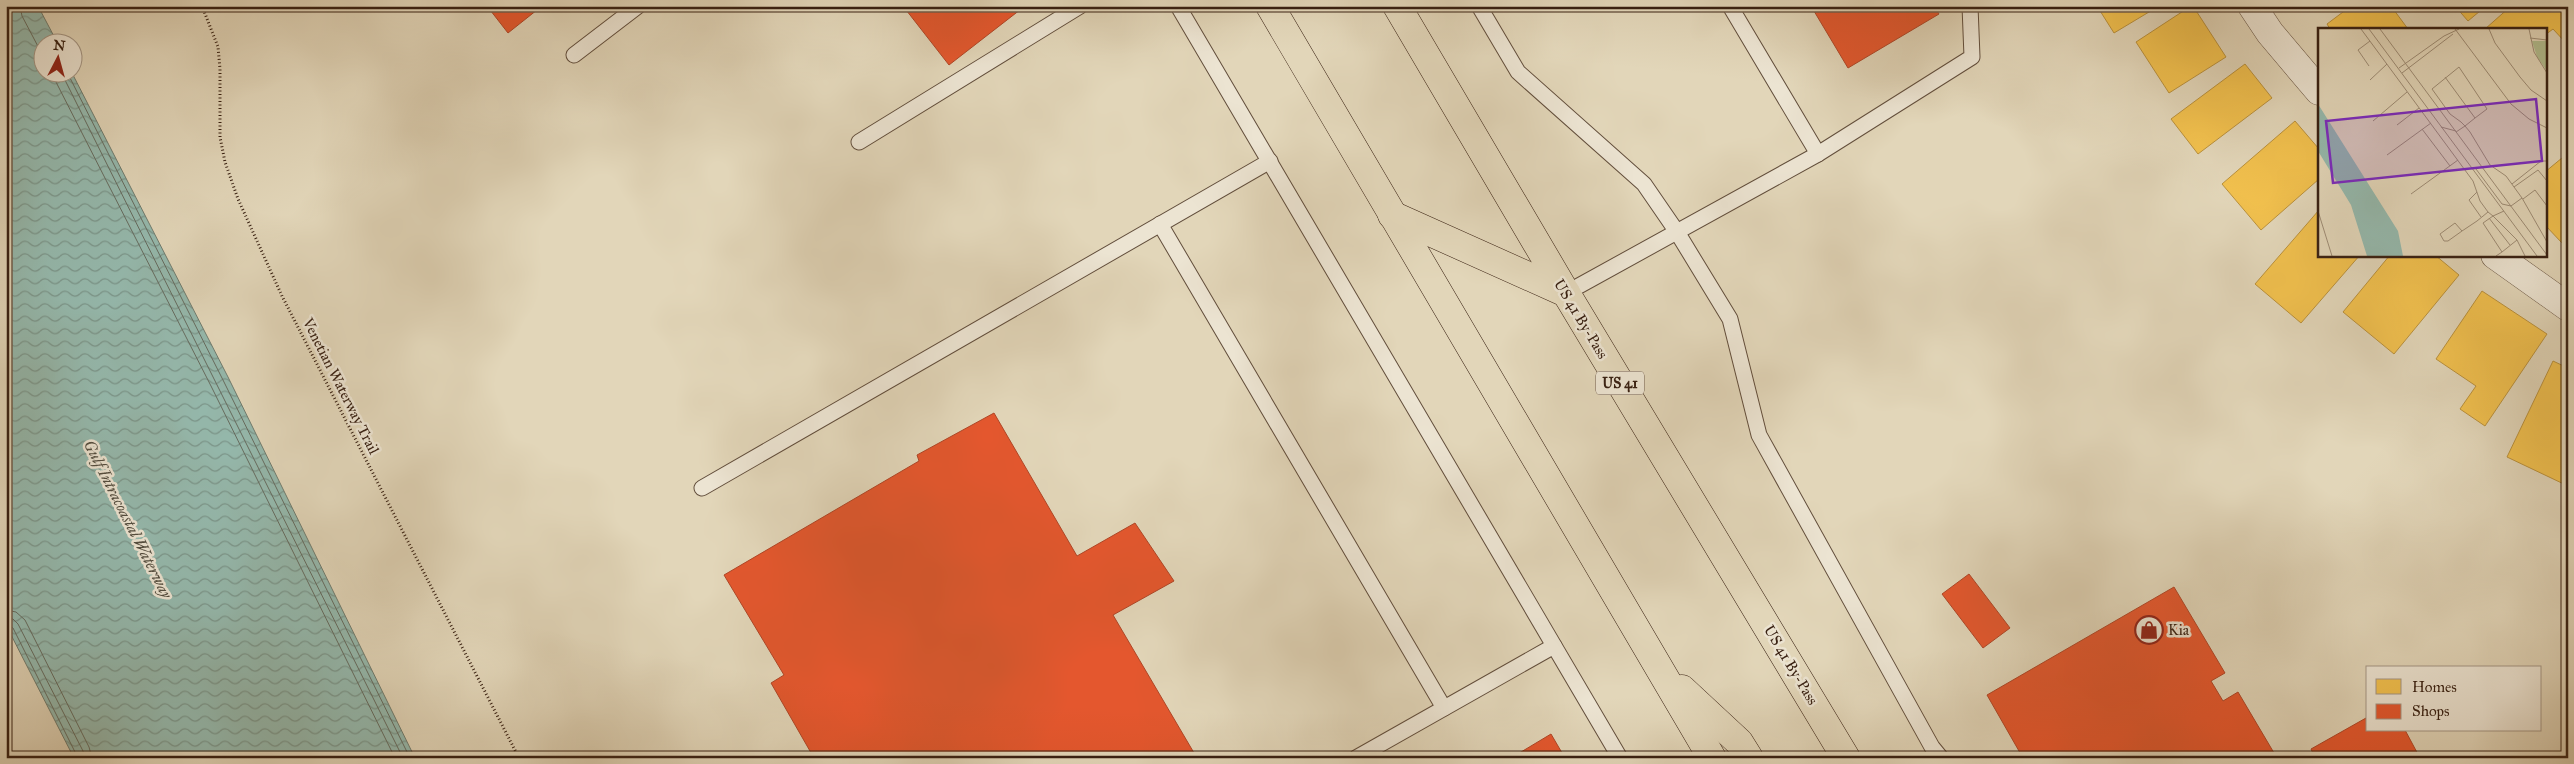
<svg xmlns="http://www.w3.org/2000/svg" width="2574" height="764" viewBox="0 0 2574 764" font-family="'IM FELL Great Primer',serif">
<defs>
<pattern id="water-waves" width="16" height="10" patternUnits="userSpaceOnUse" patternTransform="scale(1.25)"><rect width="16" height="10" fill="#95b9ad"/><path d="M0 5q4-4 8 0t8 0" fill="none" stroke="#7b968b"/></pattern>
</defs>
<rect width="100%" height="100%" fill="#e2d6b9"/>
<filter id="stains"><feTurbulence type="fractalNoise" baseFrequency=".004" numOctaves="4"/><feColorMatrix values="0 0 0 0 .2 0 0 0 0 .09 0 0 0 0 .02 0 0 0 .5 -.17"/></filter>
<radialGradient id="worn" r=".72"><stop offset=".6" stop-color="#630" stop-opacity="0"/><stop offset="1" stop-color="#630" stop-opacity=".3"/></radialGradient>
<path fill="url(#water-waves)" stroke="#707c6f" d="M6,6H38L57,42H42V72L72,73L228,377L415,758H74L6,625Z"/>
<g fill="#f2c14e" stroke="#ba913c">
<path d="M2097,6H2159L2114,33Z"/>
<path d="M2191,6H2193L2226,57L2169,93L2136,42Z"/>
<path d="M2351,6H2391L2408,29H2330L2327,24Z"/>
<path d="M2455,6H2486L2468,21Z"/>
<path d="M2511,6H2568V42L2566,43L2553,29L2545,35V29H2485Z"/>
<path d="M2245,64L2272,98L2198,154L2171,119Z"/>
<path d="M2295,121L2319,149V179L2261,230L2222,184Z"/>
<path d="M2568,153V238L2562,243L2545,225V172Z"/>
<path d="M2319,210V255H2360L2301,323L2255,284Z"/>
<path d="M2390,255H2435L2459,275L2394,354L2343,312Z"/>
<path d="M2482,291L2547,334L2485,426L2460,409L2476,386L2436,359Z"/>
<path d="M2553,361L2568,368V486L2507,457Z"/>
</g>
<g fill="#e4572e" stroke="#b04626">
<path d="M487,6H542L508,33Z"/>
<path d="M903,6H1025L949,65Z"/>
<path d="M1811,6H1934L1939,14L1848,68Z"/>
<path d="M994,413L1077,556L1135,523L1174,581L1113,615L1197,758H814L771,683L784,675L724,575L919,461L917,455Z"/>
<path d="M1969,574L2010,628L1983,648L1942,594Z"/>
<path d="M2174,587L2225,673L2211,681L2223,701L2238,692L2277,758H2023L1987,695Z"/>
<path d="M2366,718L2368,730H2405L2420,758H2315L2311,749Z"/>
<path d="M1551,734L1565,758H1511Z"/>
</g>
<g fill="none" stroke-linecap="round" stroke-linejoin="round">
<g stroke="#666c60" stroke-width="1">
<path d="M20,6L22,16L42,54"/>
<path d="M54,72L56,82L211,386L395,758"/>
<path d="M61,72L403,758"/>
<path d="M67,72L223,380L410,758"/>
<path d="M6,610L16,612L25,620L89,747L92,758"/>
<path d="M6,618L13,619L18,624L83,751L84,758"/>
<path d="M6,624L13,628L78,758"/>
</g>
<defs>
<g id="service">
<path d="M1178,6L1620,758"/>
<path d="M1479,6L1518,72L1644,184L1677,232L1730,319L1759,435L1932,747L1941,758"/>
<path d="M1730,6L1818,154"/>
<path d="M574,55L638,6"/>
<path d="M859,142L1080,6"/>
<path d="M1160,224L1444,708"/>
<path d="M1566,293L1818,154L1972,57L1970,6"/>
<path d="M702,488L1270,161"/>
<path d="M1356,758L1554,646"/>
</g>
<g id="minor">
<path d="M2252,6L2270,33L2319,91"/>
<path d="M2495,255L2568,307"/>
</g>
<g id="primary">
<path d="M1270,6L1712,758"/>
<path d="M1397,6L1566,293L1846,758"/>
<path d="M1392,215L1566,293"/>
<path d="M1682,689L1739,742L1749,758"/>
</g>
</defs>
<use href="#service" stroke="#624e3c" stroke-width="17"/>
<use href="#minor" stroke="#624e3c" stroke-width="29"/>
<use href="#primary" stroke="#382012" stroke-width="29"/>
<path stroke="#382012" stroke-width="3" stroke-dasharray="1 2.5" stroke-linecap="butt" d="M202,6L218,47L220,69V137L225,162L238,199L282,296L519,758"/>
<use href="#service" stroke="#ece4d2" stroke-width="15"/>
<use href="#minor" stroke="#ece4d2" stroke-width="28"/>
<use href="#primary" stroke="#e2d6b9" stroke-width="28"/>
</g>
<defs>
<symbol id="shop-ring" viewBox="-11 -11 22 22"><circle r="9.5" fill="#ece4d2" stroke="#8f2418" stroke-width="1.5"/><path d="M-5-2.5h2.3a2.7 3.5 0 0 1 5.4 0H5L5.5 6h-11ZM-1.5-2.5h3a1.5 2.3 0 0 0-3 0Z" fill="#8f2418"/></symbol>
</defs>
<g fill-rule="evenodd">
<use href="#shop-ring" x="2133" y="614" width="32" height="32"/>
</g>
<g text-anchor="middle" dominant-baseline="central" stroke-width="5" stroke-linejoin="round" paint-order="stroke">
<rect fill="#ece4d2" stroke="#6e5b4c" stroke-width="1" x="1596" y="371.5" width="48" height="23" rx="4"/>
<g font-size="14" font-weight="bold" fill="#382012">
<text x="1620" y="383">US 41</text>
</g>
<g font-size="15" fill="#382012" stroke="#ece4d2">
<text transform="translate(1581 319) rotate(59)">US 41 By-Pass</text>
<text transform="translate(341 386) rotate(63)">Venetian Waterway Trail</text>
<text transform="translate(1791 665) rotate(59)">US 41 By-Pass</text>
</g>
<g font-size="15" fill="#382012" stroke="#ece4d2" text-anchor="start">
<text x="2168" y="630">Kia</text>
</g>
<g font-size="16" font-style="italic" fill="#544e40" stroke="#ece4d2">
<text transform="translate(128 519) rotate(63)">Gulf Intracoastal Waterway</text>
</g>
</g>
<g transform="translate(2318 28)">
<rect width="229" height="229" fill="#e2d6b9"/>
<path d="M214,13H229V43L219,29Z" fill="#b2be90"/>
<path d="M0,76L80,203L85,228H49L33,177L0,123Z" fill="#95b9ad"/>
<path fill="none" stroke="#9e8d76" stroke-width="1" d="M43,1L155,153L162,173L170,184L175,188L186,183M51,1L219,228M62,1L229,227M137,1L193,76L211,91L229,100M171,1L177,15L202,49L213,62L229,73M211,1L216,24L229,45M212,10L229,12M51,38L40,22L52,13M81,40L126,8L141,1M84,45L135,6M127,49L157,90M52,52L69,36M55,93L89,64M79,97L101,80M123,99L138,103M104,101L132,138M138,104L147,98L157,90L169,81L141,39L114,61L132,86L143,94L147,98L152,104L172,137L188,148L204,170M69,127L113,95M158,141L184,176L193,178M194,156L223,133H229M196,159L220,142L229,153M159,164L151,172L163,189M93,166L140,132M205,171L217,162L229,178M193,178L204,170L229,214M0,183L14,228M171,190L192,217M144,203L137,195L122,206L126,213H130L144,203L159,193L170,184M184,224L199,212M178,228L184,224L165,195L175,188L199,212L207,228"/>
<path fill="#7b2cbf" fill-opacity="0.15" stroke="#7b2cbf" stroke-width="2.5" d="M218,71L224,133L15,155L8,93Z"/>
<rect width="229" height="229" fill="none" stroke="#382012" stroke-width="2.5"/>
</g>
<rect width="2574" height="764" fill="none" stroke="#e2d6b9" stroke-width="25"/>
<rect x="8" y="8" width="2559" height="749" fill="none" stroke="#382012" stroke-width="2.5"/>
<rect x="12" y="12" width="2549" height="739" fill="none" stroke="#382012"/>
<rect x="2366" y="666" width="175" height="65" fill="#ece4d2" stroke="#a49685"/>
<rect x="2376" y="679" width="25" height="15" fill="#f2c14e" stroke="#a49685"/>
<text x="2412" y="692" font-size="15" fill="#382012">Homes</text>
<rect x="2376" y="704" width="25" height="15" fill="#e4572e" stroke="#a49685"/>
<text x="2412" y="716" font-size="15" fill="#382012">Shops</text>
<g transform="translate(58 58) rotate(6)"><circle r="24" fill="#ece4d2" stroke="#a49685"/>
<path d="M0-4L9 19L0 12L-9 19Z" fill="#8f2418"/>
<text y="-8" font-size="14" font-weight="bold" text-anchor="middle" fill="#382012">N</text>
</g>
<rect width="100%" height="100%" filter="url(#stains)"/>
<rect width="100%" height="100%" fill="url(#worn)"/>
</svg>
